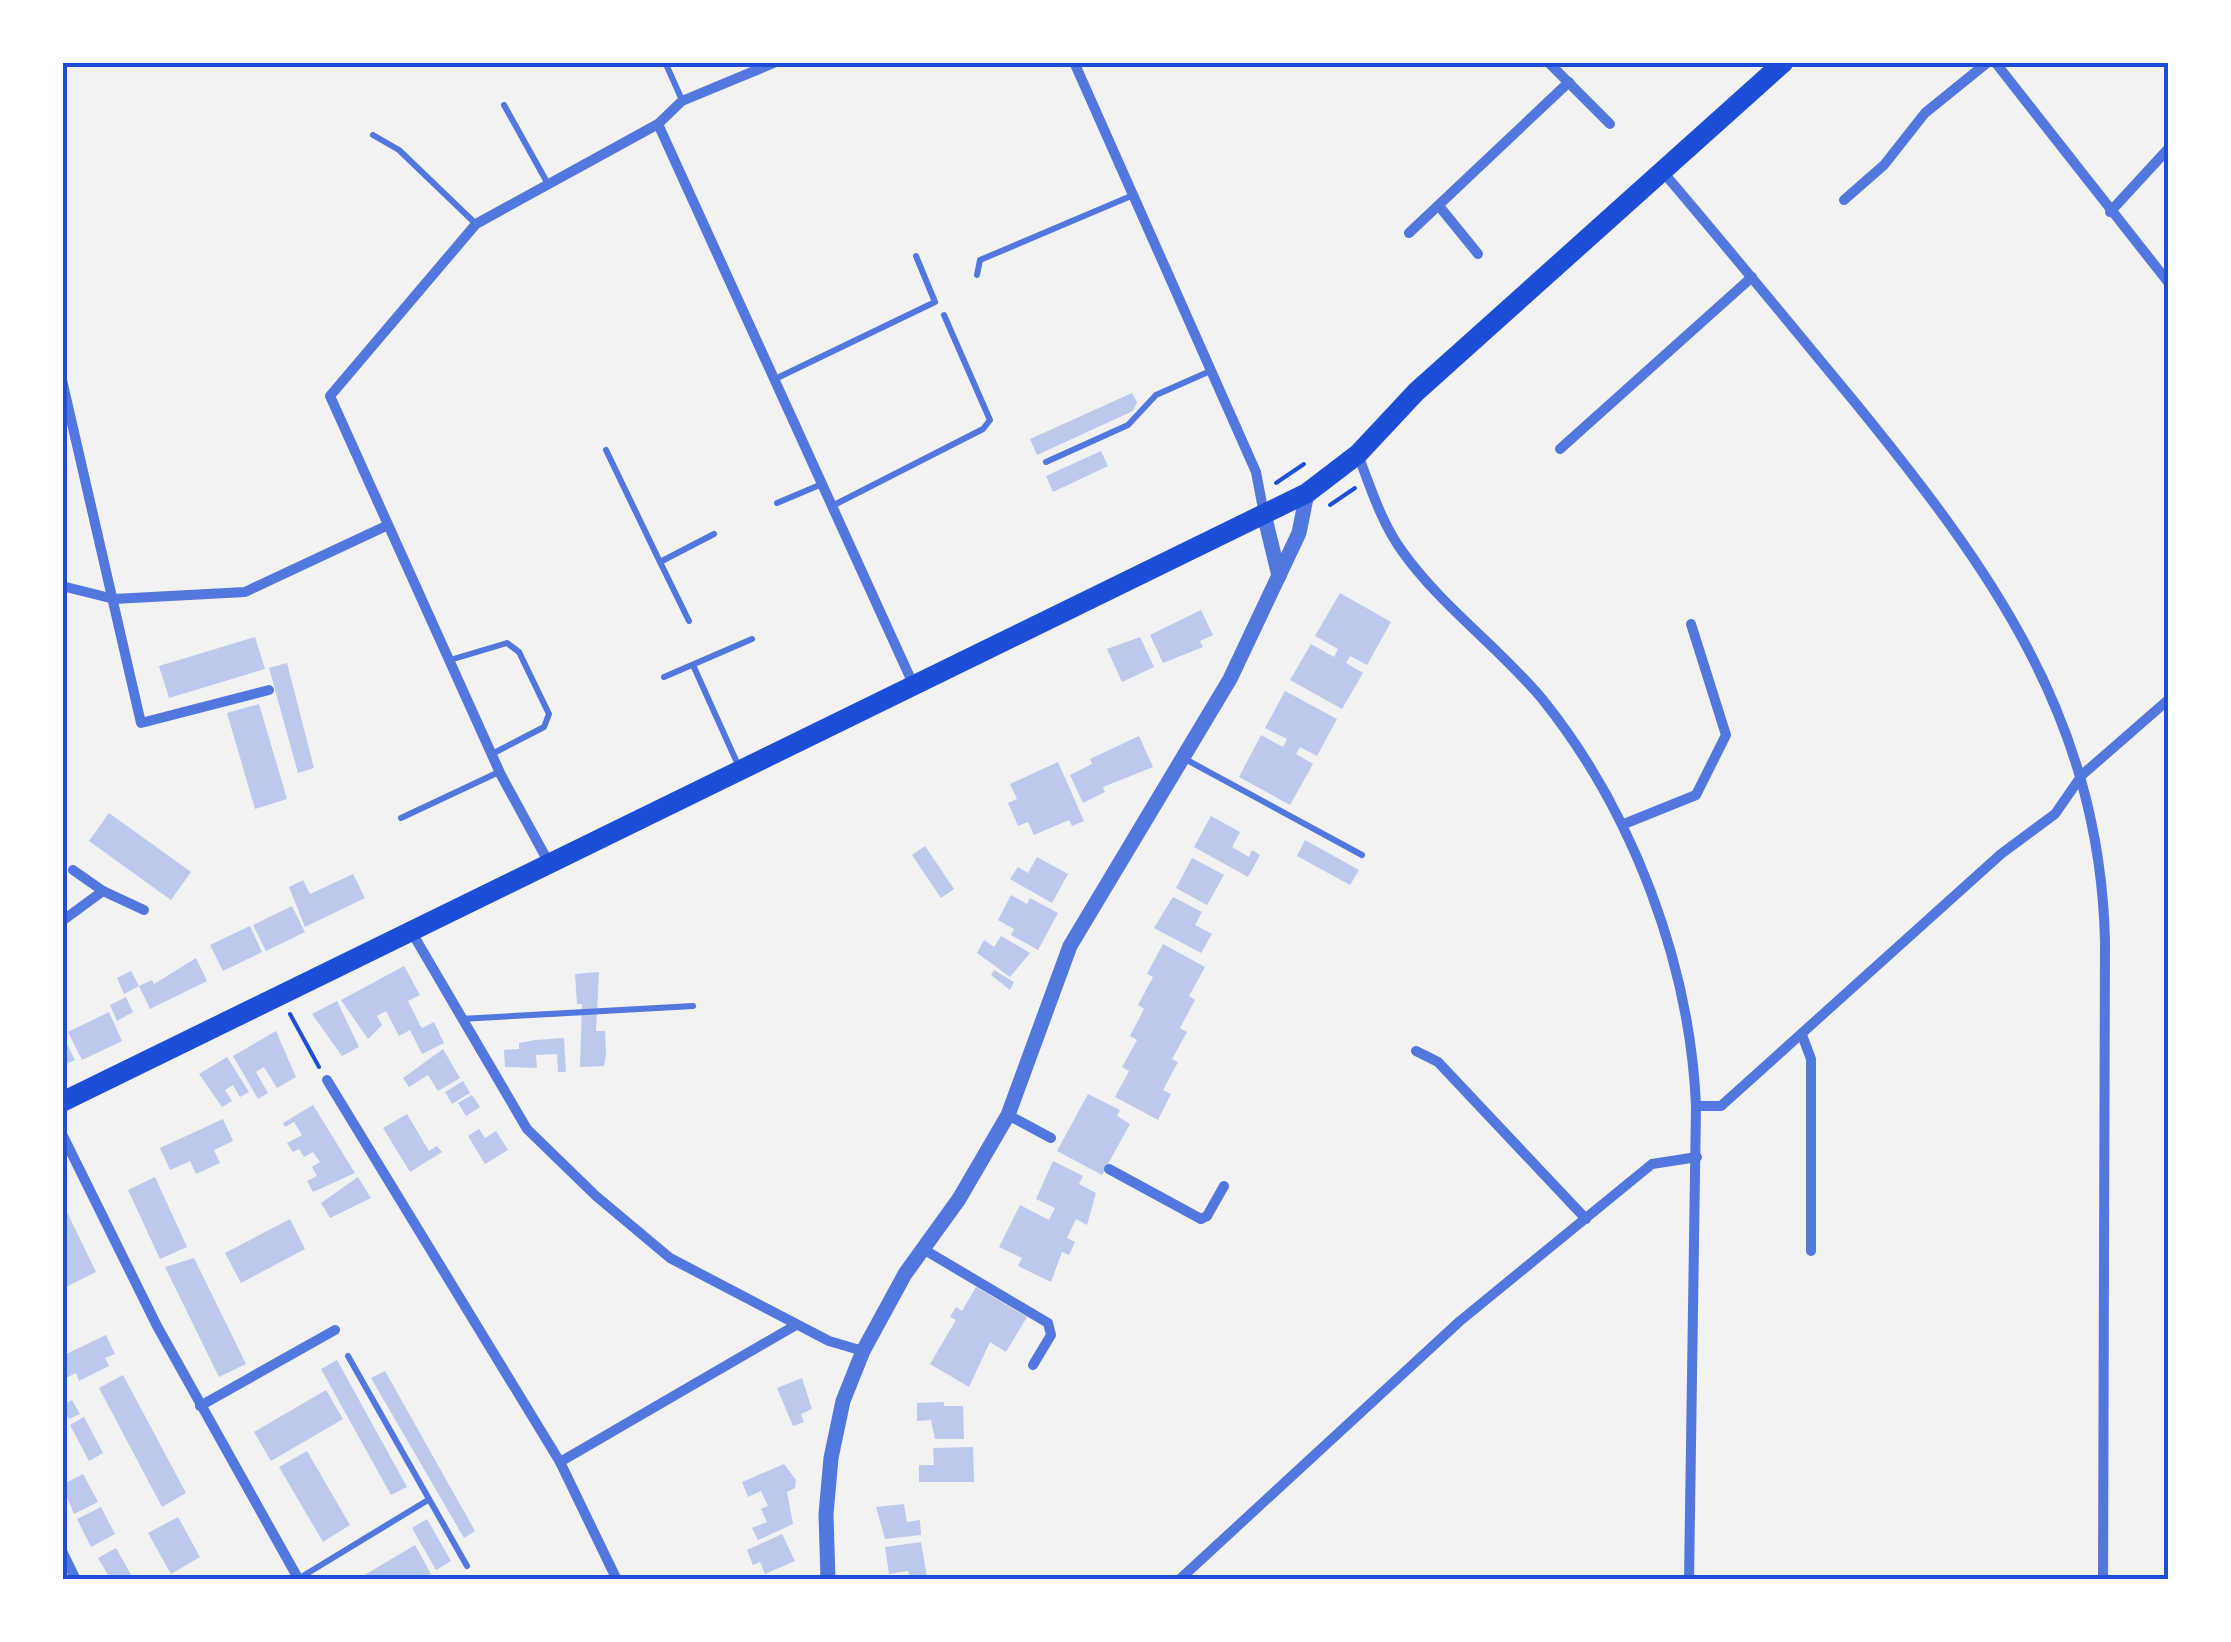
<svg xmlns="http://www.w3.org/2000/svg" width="2231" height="1642" viewBox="0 0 2231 1642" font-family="'PT Sans Narrow',sans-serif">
<rect width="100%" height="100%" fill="#f2f2f2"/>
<g fill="#bdc9ec">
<path d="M1132,393L1137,402L1133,411L1037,455L1030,439Z"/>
<path d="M1101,451L1108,466L1053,492L1046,476Z"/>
<path d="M1340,593L1391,622L1367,665L1350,656L1346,663L1363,673L1342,709L1290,680L1311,644L1334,657L1338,649L1315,636Z"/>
<path d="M1201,610L1213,635L1200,641L1203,647L1163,663L1150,635Z"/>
<path d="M255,637L265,669L169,698L159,666Z"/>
<path d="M1140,637L1154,667L1122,682L1107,649Z"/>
<path d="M287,663L314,768L298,773L269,668Z"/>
<path d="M1285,691L1337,719L1317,756L1300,747L1296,754L1313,764L1290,805L1239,777L1261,735L1283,747L1287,739L1265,728Z"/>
<path d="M259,704L287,799L255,809L227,713Z"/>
<path d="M1139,736L1153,767L1103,787L1105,792L1083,803L1070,775L1092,764L1090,759Z"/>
<path d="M1058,762L1084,821L1072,826L1069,820L1034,835L1028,822L1018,826L1008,803L1017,799L1010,784Z"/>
<path d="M109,813L191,872L171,900L89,841Z"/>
<path d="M1211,816L1240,832L1232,847L1249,857L1252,850L1260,855L1248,877L1194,847Z"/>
<path d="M1305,840L1359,870L1350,885L1297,856Z"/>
<path d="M925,846L954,889L941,898L912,855Z"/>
<path d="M1037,857L1068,874L1052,903L1010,879L1018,867L1028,873Z"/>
<path d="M1192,858L1224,875L1207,905L1176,888Z"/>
<path d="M353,874L365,898L305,927L289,887L303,880L310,894Z"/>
<path d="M1011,895L1027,904L1030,898L1058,913L1038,950L1011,935L1014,929L998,920Z"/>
<path d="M1173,897L1202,912L1195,925L1212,934L1201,953L1154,928Z"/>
<path d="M292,906L305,932L266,951L253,925Z"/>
<path d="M250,926L262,952L223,971L210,945Z"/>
<path d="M1001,936L1030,953L1010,977L977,953L984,940L994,947Z"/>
<path d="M1163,944L1205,967L1189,996L1195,1000L1180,1028L1187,1032L1172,1059L1178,1062L1163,1090L1171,1094L1158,1120L1115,1097L1129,1071L1122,1067L1137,1040L1130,1036L1144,1009L1138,1005L1153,977L1147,974Z"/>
<path d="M196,958L207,981L150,1009L139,986L152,980L154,984Z"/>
<path d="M404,966L420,995L408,1001L420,1025L422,1028L434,1022L444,1043L422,1054L410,1030L399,1036L386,1011L377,1016L382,1025L368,1039L341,1000Z"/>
<path d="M994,970L1014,982L1010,990L991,975Z"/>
<path d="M131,971L139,986L124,994L117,978Z"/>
<path d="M599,972L596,1031H605L606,1055L604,1066L580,1067L582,1004H577L575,974Z"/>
<path d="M126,997L133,1012L117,1021L110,1005Z"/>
<path d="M337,1001L359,1047L342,1056L312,1014Z"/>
<path d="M109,1012L122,1041L82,1060L68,1032Z"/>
<path d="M276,1031L296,1077L277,1088L264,1067L256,1072L268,1093L258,1099L233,1056Z"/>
<path d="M62,1034L75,1060L62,1066Z"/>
<path d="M564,1038L566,1072H558L557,1054L536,1055L537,1068L505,1067L504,1050L519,1049V1043L535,1040Z"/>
<path d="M443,1049L460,1078L438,1091L428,1075L409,1087L403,1078Z"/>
<path d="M227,1057L249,1092L240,1097L233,1085L225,1090L232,1101L222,1107L199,1074Z"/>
<path d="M463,1081L470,1093L452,1104L445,1092Z"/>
<path d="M1088,1094L1120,1110L1117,1116L1130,1124L1102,1175L1057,1151Z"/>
<path d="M472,1095L480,1107L466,1116L458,1103Z"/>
<path d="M313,1105L355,1173L313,1192L307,1181L317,1176L312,1167L320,1162L313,1152L304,1157L299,1149L293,1152L287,1143L302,1135L294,1122L285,1127L283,1123Z"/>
<path d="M407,1114L429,1151L437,1146L442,1152L410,1172L383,1128Z"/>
<path d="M223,1119L233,1141L214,1150L220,1163L196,1174L190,1161L170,1170L160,1148Z"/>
<path d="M479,1129L485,1138L496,1131L508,1150L485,1164L468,1136Z"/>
<path d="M1053,1161L1083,1176L1079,1184L1096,1193L1087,1225L1076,1219L1067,1238L1075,1242L1069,1255L1062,1252L1051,1282L1018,1266L1022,1258L999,1247L1020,1205L1049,1220L1055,1208L1036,1199Z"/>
<path d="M155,1177L187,1247L160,1259L128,1190Z"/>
<path d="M358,1177L371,1198L330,1218L321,1203Z"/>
<path d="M62,1202L96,1272L66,1287L62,1280Z"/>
<path d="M290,1219L305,1249L241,1283L225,1253Z"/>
<path d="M194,1258L246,1364L219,1377L165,1267Z"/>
<path d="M976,1287L1027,1317L1006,1352L990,1342L969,1387L930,1364L956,1320L950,1317L956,1307L962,1311Z"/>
<path d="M106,1335L115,1354L105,1358L109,1366L79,1381L76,1373L66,1378L62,1356Z"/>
<path d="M337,1360L407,1487L391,1495L321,1369Z"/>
<path d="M385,1371L475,1531L464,1538L371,1378Z"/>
<path d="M123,1375L186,1493L162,1507L99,1388Z"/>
<path d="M802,1378L812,1409L801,1414L804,1422L793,1426L777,1388Z"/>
<path d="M326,1390L343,1419L271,1461L254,1432Z"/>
<path d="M72,1400L80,1414L69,1419L62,1405Z"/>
<path d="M944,1402V1406H963L964,1439H935L931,1420L917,1421V1403Z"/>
<path d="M84,1417L103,1453L89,1461L70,1425Z"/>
<path d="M973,1447L974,1482H919V1465H934L933,1448Z"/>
<path d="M307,1451L350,1525L323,1542L279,1467Z"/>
<path d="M784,1464L796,1480L795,1488L787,1492L793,1524L758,1540L752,1528L767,1522L761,1509L768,1506L761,1491L748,1497L742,1482Z"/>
<path d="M83,1474L98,1502L74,1514L62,1485Z"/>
<path d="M904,1504L907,1522L920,1520L921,1535L885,1539L876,1507Z"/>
<path d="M101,1507L115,1534L91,1547L77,1519Z"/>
<path d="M178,1517L200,1557L171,1574L148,1533Z"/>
<path d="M427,1519L451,1561L436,1570L412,1528Z"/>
<path d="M782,1534L795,1561L765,1574L760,1562L753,1565L747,1550Z"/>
<path d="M921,1542L927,1577L910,1579L908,1571L889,1574L885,1547Z"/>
<path d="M415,1545L431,1574L421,1580H356Z"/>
<path d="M116,1548L134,1580H111L98,1558Z"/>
</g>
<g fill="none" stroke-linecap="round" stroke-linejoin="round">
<g stroke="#1d4ed8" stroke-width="4">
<path d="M1276,483L1304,464"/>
<path d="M1330,505L1355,488"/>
<path d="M290,1014L319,1067"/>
</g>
<g stroke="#5277de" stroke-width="6">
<path d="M665,62L682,100"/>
<path d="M504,105L548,184"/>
<path d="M373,135L399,150L476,224"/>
<path d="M977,275L980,260L1131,196"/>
<path d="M775,379L935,302L916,256"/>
<path d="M606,450L660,562"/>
<path d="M1046,462L1128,425L1156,395L1208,372"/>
<path d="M777,503L822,484"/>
<path d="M832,506L983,429L990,420L944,315"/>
<path d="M689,621L660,562L714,534"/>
<path d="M450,660L507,643L519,652L549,714L544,727L492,754"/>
<path d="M693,665L739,767"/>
<path d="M664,677L752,639"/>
<path d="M1185,759L1362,855"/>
<path d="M401,818L499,772"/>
<path d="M461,1019L693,1006"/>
<path d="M348,1356L467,1566"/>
<path d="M298,1579L428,1500"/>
</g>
<g stroke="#5277de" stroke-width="10">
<path d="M1074,62L1256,472L1264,514"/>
<path d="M1548,62L1610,124"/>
<path d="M1995,62L2168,282"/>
<path d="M658,124L914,686"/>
<path d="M1663,172C1727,247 1790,324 1853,400C1989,567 2099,716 2105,940L2103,1580"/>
<path d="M1844,200L1884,165L1925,113L1988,62"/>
<path d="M1439,206L1478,254"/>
<path d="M2110,212L2168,149"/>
<path d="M1409,233L1569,82"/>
<path d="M62,380L141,723L269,690"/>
<path d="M1560,449L1752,277"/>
<path d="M1358,455C1371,488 1381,522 1402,551C1441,606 1500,648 1543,700C1632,811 1690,963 1696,1106L1689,1580"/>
<path d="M62,586L114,599L245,592L386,526"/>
<path d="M1624,824L1696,795L1726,735L1691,624"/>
<path d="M549,863L501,775L330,396L476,224L658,124L682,101L776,62"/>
<path d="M73,870L103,891L144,910"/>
<path d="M62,921L103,891"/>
<path d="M411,931L527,1129L596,1196L670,1258L829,1341L863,1351"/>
<path d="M1802,1035L1811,1059V1251"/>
<path d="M1416,1051L1438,1062L1586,1219"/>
<path d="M327,1080L560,1462L796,1325"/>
<path d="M1696,1106H1721L2001,854L2055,814L2082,775L2168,700"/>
<path d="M1008,1115L1051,1138"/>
<path d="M62,1134L157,1326L299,1580"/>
<path d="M1109,1169L1201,1219L1207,1216L1224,1186"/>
<path d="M923,1249L1048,1323L1051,1335L1033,1365"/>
<path d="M200,1406L335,1330"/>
<path d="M560,1462L617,1580"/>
<path d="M62,1551L76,1580"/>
<path d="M1179,1580L1460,1321L1652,1164L1697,1157"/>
</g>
<g stroke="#5277de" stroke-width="15">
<path d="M1264,514L1279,576"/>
<path d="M828,1580L826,1514L831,1458L843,1401L863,1351L905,1274L959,1199L1008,1115L1070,946L1230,679L1299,533L1307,493"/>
</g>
<path stroke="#1d4ed8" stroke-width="20" d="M62,1102L1307,493L1358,454L1416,392L1784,62"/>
</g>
<rect width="2231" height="1642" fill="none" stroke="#ffffff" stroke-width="130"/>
<rect x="65" y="65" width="2101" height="1512" fill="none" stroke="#1d4ed8" stroke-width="4"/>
</svg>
